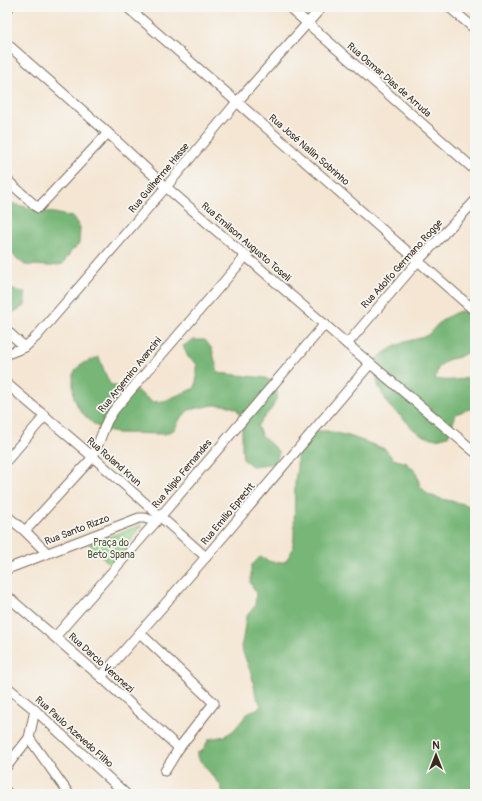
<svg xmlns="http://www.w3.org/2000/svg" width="482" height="801" viewBox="0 0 482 801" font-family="Pangolin,sans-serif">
<rect width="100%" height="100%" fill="#f6f6f2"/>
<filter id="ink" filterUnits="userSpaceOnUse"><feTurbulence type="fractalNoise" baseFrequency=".025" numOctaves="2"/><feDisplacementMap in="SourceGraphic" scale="8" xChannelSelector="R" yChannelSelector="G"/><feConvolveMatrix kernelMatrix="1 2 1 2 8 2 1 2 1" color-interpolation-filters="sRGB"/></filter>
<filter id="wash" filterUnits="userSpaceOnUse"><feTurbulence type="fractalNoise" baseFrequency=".012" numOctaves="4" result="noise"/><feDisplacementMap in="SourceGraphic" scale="16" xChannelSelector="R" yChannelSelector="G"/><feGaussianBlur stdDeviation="0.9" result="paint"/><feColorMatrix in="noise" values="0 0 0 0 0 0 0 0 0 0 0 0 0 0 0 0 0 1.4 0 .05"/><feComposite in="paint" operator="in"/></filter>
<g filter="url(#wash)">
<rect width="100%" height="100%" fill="#f4e6d3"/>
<path fill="#94d48b" stroke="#687f54" d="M142,525L112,566L89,544Z"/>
<g fill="#77b677" stroke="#59704a">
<path d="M7,201L17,205L73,217L80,228L79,244L70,253L63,264L52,266L25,265L14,256L7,245Z"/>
<path d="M7,289L25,292V306L14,312H7Z"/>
<path d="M461,311L475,315V348L459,357L447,360L438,368L435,379C449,382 461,379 475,377V408L466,410L456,414L452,426L448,436L436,439L424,436L414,430L406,421L389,406L378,385L376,373V359C385,352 394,346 405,342C414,339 421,339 429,334C432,331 434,328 437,325C443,319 453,313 461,311Z"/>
<path d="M193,340H205L212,349L218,373L265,378L276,383L277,397L272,408L257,426L262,436L279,452L276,463L252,466L243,459L242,447V420L237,409L226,405H213L189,410L180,419L175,429L165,434L117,433L105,431L95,425L86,417L79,409L74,398L73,386V374L81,364L99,357L105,373L110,384L121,388H133L143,395L152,402L164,401L195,388L197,376V364L188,357L183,346Z"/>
<path d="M313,431H327L349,436L385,449L393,459L407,463L416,472L420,486L429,495L442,499L464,504L475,508V794H223L221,786L197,757V753L202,751L209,739L225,736L234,730L249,712L259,708L261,705L256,696L252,676L241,647L243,638L246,617L255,606L256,593L250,582L251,579V566L260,557L271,562H285L292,551L294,537L295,482L297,468V455L302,433Z"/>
</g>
</g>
<g filter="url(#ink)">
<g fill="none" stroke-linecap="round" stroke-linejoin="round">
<defs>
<g id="minor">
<path d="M127,7L237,102L475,311"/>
<path d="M289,7L475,170"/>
<path d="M449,7L475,29"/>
<path d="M7,44L108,133L166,187L347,344L475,452"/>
<path d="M7,180L38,208L108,133"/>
<path d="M7,331L25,347"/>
<path d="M347,344L418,261L475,201"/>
<path d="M7,354L25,347L36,337L166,187L237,102L322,7"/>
<path d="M7,384L93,457L206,557"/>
<path d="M7,460L45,416"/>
<path d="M7,516L25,531L47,553"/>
<path d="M25,531L93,457L107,421L114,410L246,256"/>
<path d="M7,569L139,518H145L156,522"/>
<path d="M7,596L101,677L179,748"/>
<path d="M140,633L214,703L179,748L165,771"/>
<path d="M55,637L160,517L325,324"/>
<path d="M101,677L206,557L370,364"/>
<path d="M7,687L35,710L126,794"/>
<path d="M29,738L69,794"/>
<path d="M7,766L29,738L35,710"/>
<path d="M7,792L8,794"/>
</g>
<path id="tertiary" d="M7,9L8,7"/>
</defs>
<use href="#minor" stroke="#7c6c5d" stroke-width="11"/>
<use href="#tertiary" stroke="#7c6c5d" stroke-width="13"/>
<use href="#minor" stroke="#fff" stroke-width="9"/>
<use href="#tertiary" stroke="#fff" stroke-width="11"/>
</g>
</g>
<g text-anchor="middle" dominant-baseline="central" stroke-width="3.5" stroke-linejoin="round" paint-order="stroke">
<g font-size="10" fill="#3b2a1e" stroke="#f6f6f2">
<text transform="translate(389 80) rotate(41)">Rua Osmar Dias de Arruda</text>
<text transform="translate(309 150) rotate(41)">Rua José Nallin Sobrinho</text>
<text transform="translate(159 178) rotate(-50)">Rua Guilherme Hasse</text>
<text transform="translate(246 242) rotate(41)">Rua Emilson Augusto Toseli</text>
<text transform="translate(402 264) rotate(-48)">Rua Adolfo Germano Rogge</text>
<text transform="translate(130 375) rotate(-51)">Rua Argemiro Avancini</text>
<text transform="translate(114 462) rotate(41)">Rua Roland Krun</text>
<text transform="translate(182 474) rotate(-50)">Rua Alipio Fernandes</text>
<text transform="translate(228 514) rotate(-50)">Rua Emilio Eprecht</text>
<text transform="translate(77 530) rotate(-21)">Rua Santo Rizzo</text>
<text transform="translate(101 663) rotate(42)">Rua Darcio Veronezi</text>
<text transform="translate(74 732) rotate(42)">Rua Paulo Azevedo Filho</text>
</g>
<g font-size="10" fill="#515439" stroke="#f6f6f2">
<text x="111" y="543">Praça do<tspan x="111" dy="12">Beto Spana</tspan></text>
</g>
</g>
<rect width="482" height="801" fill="none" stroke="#f6f6f2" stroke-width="24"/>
<g transform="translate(436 755)" stroke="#f6f6f2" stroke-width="3" paint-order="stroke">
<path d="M0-3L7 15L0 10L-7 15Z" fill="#3b2a1e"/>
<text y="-6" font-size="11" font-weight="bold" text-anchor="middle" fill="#3b2a1e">N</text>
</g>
</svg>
